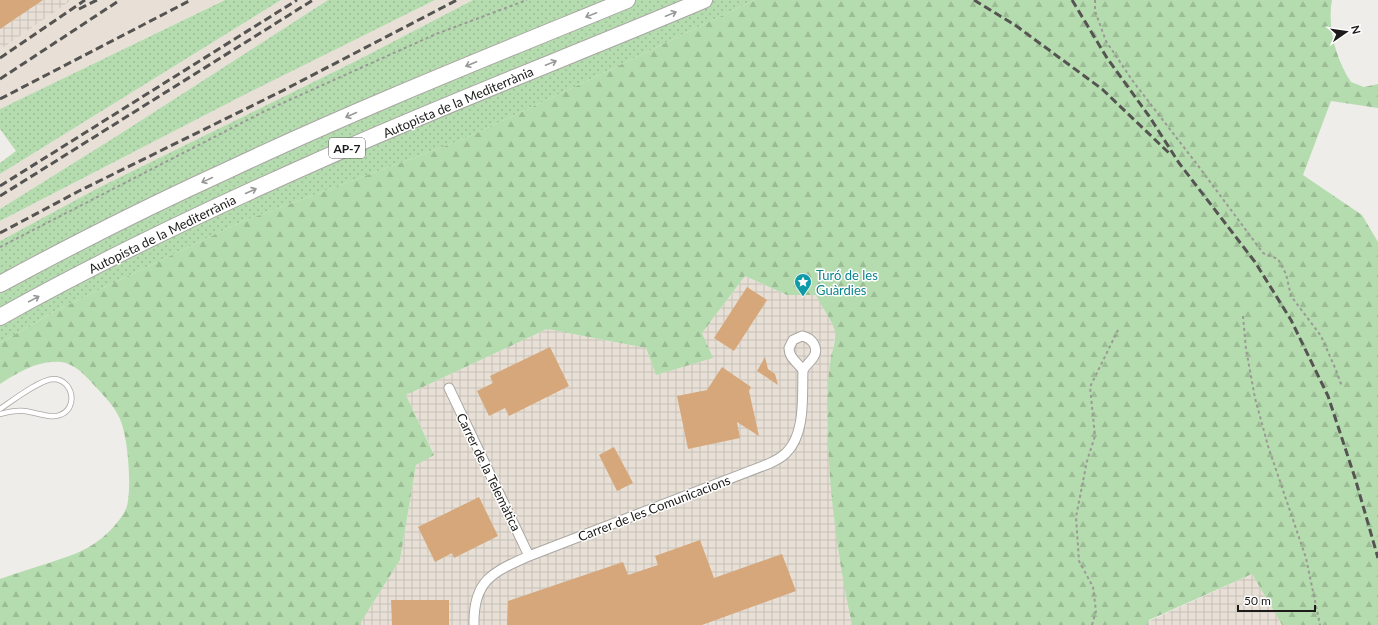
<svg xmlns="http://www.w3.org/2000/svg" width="1378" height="625" viewBox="0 0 1378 625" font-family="Lato,sans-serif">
<defs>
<pattern id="industrial-grid" width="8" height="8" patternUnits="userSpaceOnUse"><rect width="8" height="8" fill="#e8e0d6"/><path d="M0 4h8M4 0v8" fill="none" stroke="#c6c0b7"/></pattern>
<pattern id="grass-dots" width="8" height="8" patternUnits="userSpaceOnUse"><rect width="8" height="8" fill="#b5dcae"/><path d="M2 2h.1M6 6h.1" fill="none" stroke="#9bbc95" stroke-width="1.8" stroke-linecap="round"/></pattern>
<pattern id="forest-firs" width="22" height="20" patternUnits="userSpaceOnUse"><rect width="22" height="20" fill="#b5dcae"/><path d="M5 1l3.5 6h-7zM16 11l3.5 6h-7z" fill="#9bbc95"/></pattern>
</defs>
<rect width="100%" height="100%" fill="#efede9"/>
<g fill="url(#industrial-grid)">
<path d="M0,0H72L0,50Z"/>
<path d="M745,276L787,295H816L836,331L830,365L827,395V426L832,488L838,549L852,625H361V622L400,560L416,465L434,454L406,395L547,329L646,348L656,375L712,358L702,333Z"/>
<path d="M1252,574L1282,625H1148L1149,621Z"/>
</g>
<g fill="#e8e0d6">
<path d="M72,0H225L0,109V50Z"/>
<path d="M281,0H328L120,134L0,209V174Z"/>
<path d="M435,0H473L358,60L98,188L0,241V221L240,97Z"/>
</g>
<g fill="url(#grass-dots)">
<path d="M225,0H281L0,174V163L16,151L0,129V109Z"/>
<path d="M328,0H435L240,97L0,221V209L120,134Z"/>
<path d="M473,0H754L583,83L464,139L241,222L57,310L0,343V241L98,188L358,60Z"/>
</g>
<path fill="url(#forest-firs)" d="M754,0H1332C1327,27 1336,60 1351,82L1364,87L1378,84V108L1331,101L1303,175L1362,215L1378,242V625H1282L1252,574L1149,620L1148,625H852C836,552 827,476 827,402C827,387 829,371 831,356C833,349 836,340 835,332C835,326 819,302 816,295H787L745,276L702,333L713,358L656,375L646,348L547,329L406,395L434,455L416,465L400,560L361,622V625H0V579C16,573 33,568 49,563C66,557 84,552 98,541C108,534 124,517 127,506C132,487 128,434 119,417C113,404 102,394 93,384C84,374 75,364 61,362C38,360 19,372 0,384V343L57,310L241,222L464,139L583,83Z"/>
<g fill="#d6a77a">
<path d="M0,0H43L0,29Z"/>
<path d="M747,287L767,300L734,351L714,338Z"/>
<path d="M550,347L569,386L509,416L505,408L489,416L477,391L493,383L490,376Z"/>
<path d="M765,357L768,369L775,374L778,385L757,371Z"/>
<path d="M722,367L751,387L749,391L759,436L737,422L740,438L688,449L677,396L707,390Z"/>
<path d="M614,447L633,483L617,491L599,455Z"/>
<path d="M479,497L498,536L454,558L452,553L435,562L418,527Z"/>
<path d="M700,540L714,578L782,554L796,591L702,625H507L508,601L623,562L628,575L658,565L655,556Z"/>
<path d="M391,600H449V625H392Z"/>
</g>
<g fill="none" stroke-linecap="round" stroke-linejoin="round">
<defs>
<path id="lane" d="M0,409C12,401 39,380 53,379C73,379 79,408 60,415C50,419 35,412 24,411C16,410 8,412 0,414"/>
<g id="street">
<path d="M802,336C812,338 820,348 813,358C810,362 806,365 803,370C797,362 789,358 789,348L793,340Z"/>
<path d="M449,388L529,556"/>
<path d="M474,625C473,580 493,572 529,556L768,464C775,461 781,458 786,453C806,434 802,395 803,370"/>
</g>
<g id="highway">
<path d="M0,284C74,244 149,206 226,171C357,109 493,55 627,0"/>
<path d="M0,317C101,260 207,210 313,163C442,105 574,55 704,0"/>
</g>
</defs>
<use href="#lane" stroke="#a9a6a3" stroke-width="6"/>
<use href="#street" stroke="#a9a6a3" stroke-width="11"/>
<use href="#highway" stroke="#a9a6a3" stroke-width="18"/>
<g stroke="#9a9996" stroke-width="2" stroke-dasharray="3 3" stroke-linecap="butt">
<path d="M1095,0V11L1106,41L1132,80L1196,163L1263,253L1278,259L1286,274L1291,296L1321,336L1336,370L1342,387"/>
<path d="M0,247L265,111L436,34L527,0"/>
<path d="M1243,316L1246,349L1255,398L1268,446L1306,558L1320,625"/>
<path d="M1092,625L1096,611L1093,587L1079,561L1076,517L1087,461L1095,436L1090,387L1118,330"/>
</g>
<use href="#lane" stroke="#fff" stroke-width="4.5"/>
<use href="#street" stroke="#fff" stroke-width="9"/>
<use href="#highway" stroke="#fff" stroke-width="16"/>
<g stroke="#555452" stroke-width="3" stroke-dasharray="8 4" stroke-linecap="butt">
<path d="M974,0L1015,25L1102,89L1169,153"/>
<path d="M1072,0L1107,58L1149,116L1179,163L1255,262L1291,320L1328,396L1355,478L1378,558"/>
<path d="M79,9L97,0"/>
<path d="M0,58L85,0"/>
<path d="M0,79L120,0"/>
<path d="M0,99L191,0"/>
<path d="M0,186L297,0"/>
<path d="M0,196L313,0"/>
<path d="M0,233L79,191L282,91L457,0"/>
</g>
</g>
<defs><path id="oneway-shaft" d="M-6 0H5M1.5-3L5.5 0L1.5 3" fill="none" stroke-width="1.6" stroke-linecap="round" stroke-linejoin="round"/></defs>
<g stroke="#999898">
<use href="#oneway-shaft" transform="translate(671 14) rotate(-22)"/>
<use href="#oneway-shaft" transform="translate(591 15) rotate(158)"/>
<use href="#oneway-shaft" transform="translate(551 63) rotate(-22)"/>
<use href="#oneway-shaft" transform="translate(471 64) rotate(157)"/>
<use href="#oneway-shaft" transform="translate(351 115) rotate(156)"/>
<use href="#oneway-shaft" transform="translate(207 180) rotate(155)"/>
<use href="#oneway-shaft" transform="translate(251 191) rotate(-24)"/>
<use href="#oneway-shaft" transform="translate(34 299) rotate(-28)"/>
</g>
<defs>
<symbol id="sight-pin" viewBox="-11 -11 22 30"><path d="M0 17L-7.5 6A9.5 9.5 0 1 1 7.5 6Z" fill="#0f9aa8" stroke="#fff"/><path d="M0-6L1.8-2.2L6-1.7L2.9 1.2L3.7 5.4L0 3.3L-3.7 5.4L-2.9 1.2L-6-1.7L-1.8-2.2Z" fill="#fff"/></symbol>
</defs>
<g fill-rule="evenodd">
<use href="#sight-pin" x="793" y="272" width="20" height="27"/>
</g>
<g text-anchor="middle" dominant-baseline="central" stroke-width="3" stroke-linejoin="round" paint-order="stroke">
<rect fill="#fff" stroke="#605f5f" stroke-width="1" x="329" y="138" width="36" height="20" rx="3"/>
<g font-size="12" font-weight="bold" fill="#1c1b1a">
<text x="347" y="148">AP-7</text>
</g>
<g font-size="13" fill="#1c1b1a" stroke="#fff">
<text transform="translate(458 102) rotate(-23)">Autopista de la Mediterrània</text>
<text transform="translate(162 234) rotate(-26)">Autopista de la Mediterrània</text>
<text transform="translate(489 472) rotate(64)">Carrer de la Telemàtica</text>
<text transform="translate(654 508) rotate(-21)">Carrer de les Comunicacions</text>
</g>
<g font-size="13" fill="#0d838f" stroke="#fff" text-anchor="start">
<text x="816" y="275">Turó de les<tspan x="816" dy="15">Guàrdies</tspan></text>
</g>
</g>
<g transform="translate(1346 32) rotate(77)" stroke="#ffffff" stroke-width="3" paint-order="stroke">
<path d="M0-3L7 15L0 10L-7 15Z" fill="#1c1b1a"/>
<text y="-6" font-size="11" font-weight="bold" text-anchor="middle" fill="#1c1b1a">N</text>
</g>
<path d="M1238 605v6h77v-6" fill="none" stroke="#1c1b1a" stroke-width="2"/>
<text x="1244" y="605" font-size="12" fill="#1c1b1a" stroke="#ffffff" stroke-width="3" paint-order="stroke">50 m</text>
</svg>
